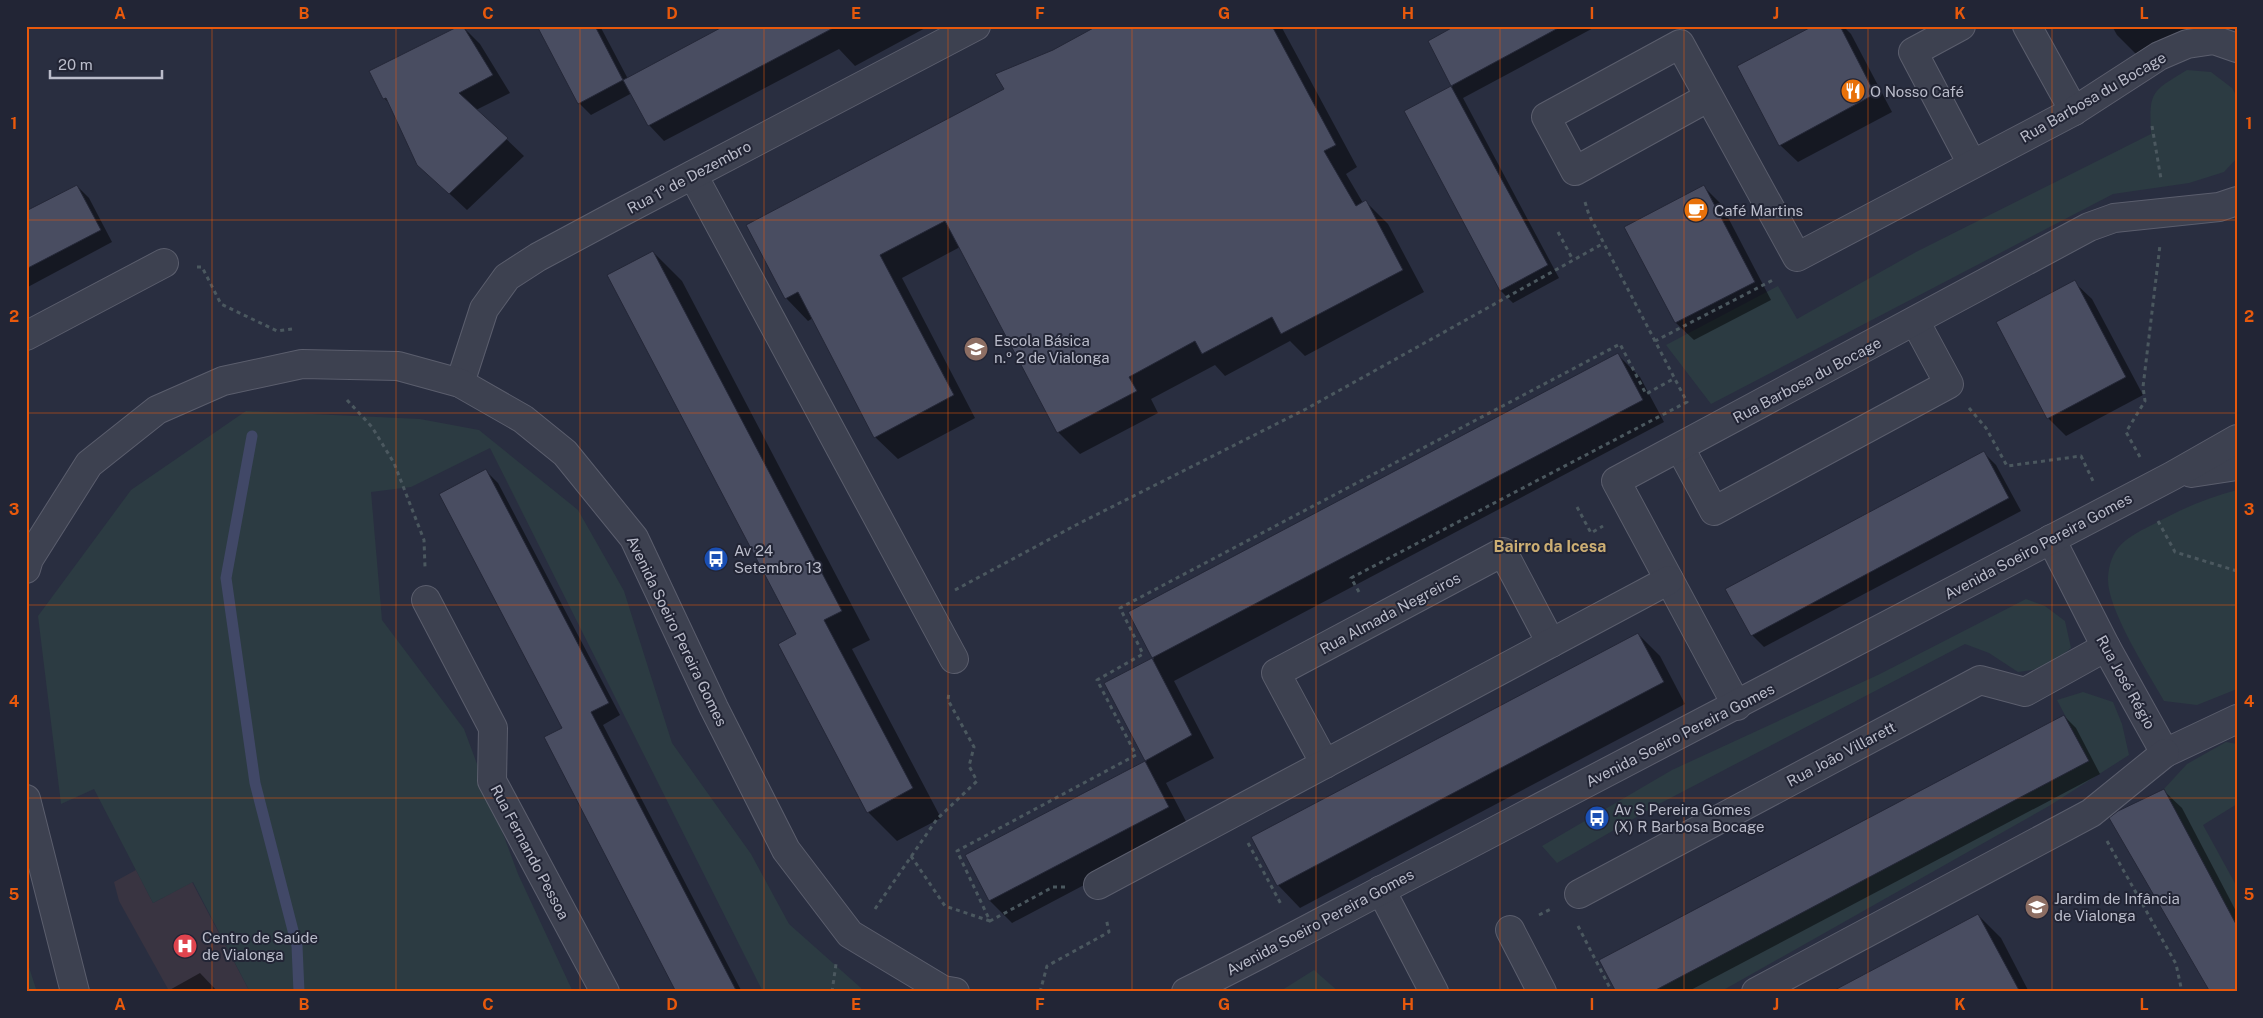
<svg xmlns="http://www.w3.org/2000/svg" width="2263" height="1018" viewBox="0 0 2263 1018" font-family="'Public Sans',sans-serif">
<rect width="100%" height="100%" fill="#292e40"/>
<path fill="#393441" d="M136,870L153,903L192,882L250,992H163L168,989L119,901L114,882Z"/>
<g fill="#2c3b42">
<path d="M2187,70L2211,72L2232,88L2237,97V158L2224,172L2189,183L2113,194L1711,404L1666,345L1778,286L1797,319L1916,252L2151,134C2149,91 2151,92 2187,70Z"/>
<path d="M246,411L420,419L479,430L578,510L624,591L672,743L751,854L789,924L861,988L863,992H763L490,448L411,487L371,492L382,620L464,729L518,874L573,992H250L193,882L153,903L94,789L61,804L38,616L131,490Z"/>
<path d="M2237,490V689L2197,705L2164,701C2148,673 2108,610 2108,580C2108,569 2111,557 2118,548C2128,536 2142,530 2156,523C2181,509 2209,497 2237,490Z"/>
<path d="M2026,599L2045,606L2065,621L2071,648L2045,668L2018,672L1989,653L1965,644L1659,804L1557,863L1542,846L1672,770L1880,674Z"/>
<path d="M2083,692L2113,702L2122,724L2129,755L2049,806L1720,992H1652L2089,761L2057,700Z"/>
<path d="M2226,742L2237,744V804L2203,825L2237,887V926L2164,789L2187,764Z"/>
<path d="M26,958L37,992H26Z"/>
<path d="M1314,970L1339,992H1279Z"/>
</g>
<g fill="#0007">
<path d="M462,26L480,44L510,93L476,110L524,156L467,210L437,182L390,104L384,98Z"/>
<path d="M539,26H600L628,79L727,26H929L855,66L839,49L664,141L649,125L632,93L591,115L579,103Z"/>
<path d="M1100,26H1281L1357,167L1346,174L1363,203L1366,202L1388,224L1424,292L1305,356L1290,341L1225,376L1215,365L1151,399L1158,413L1080,454L1058,432L960,247L902,278L975,418L898,459L875,437L813,318L808,321L786,298L1005,90L1054,51Z"/>
<path d="M1458,26H1597L1463,98L1559,278L1513,303L1501,291L1406,112L1453,86L1429,42Z"/>
<path d="M1816,26H1843L1851,34L1892,112L1798,162L1780,145Z"/>
<path d="M2112,26H2216L2146,64L2117,35Z"/>
<path d="M77,186L89,198L112,242L26,288V213Z"/>
<path d="M1704,187L1721,204L1771,300L1694,340L1676,323L1626,228Z"/>
<path d="M653,252L682,281L870,640L852,649L941,818L897,841L868,812L798,635Z"/>
<path d="M2074,282L2092,299L2143,395L2066,436L2048,418Z"/>
<path d="M1618,355L1640,377L1664,422L1174,681L1214,758L1166,783L1190,829L1012,923L990,901L967,856L1147,761L1105,684L1154,659L1130,612Z"/>
<path d="M1984,453L1996,465L2021,511L1764,647L1752,635Z"/>
<path d="M486,471L498,483L620,715L603,725L742,992H678L563,729Z"/>
<path d="M1638,634L1660,656L1685,704L1300,908L1278,885Z"/>
<path d="M2064,716L2076,728L2100,774L1687,992H1617Z"/>
<path d="M2164,791L2182,808L2237,913V992Z"/>
<path d="M1978,915L2001,938L2029,992H1834Z"/>
<path d="M200,973L218,992H166Z"/>
</g>
<g fill="none" stroke-linecap="round" stroke-linejoin="round">
<path stroke="#414867" stroke-width="11" d="M252,436L226,578L255,783L297,946L299,992"/>
</g>
<g fill="#494d61" stroke="#242737">
<path d="M459,26H463L493,75L459,93L508,138L449,194L417,165L386,98L383,99L369,71Z"/>
<path d="M537,26H595L623,80L578,104Z"/>
<path d="M724,26H837L648,126L623,80Z"/>
<path d="M1097,26H1272L1336,145L1324,151L1356,206L1366,200L1403,270L1281,334L1272,317L1202,354L1195,341L1129,377L1137,391L1057,433L945,221L880,255L954,395L874,438L798,292L785,299L746,225L1004,89L995,74L1053,50Z"/>
<path d="M1455,26H1562L1451,86L1428,41Z"/>
<path d="M1813,26H1840L1875,94L1779,146L1737,66Z"/>
<path d="M1451,86L1548,265L1500,291L1404,111Z"/>
<path d="M77,185L101,230L26,269V211Z"/>
<path d="M1704,185L1755,282L1675,323L1624,227Z"/>
<path d="M653,251L842,611L824,620L913,788L867,813L778,644L796,634L607,275Z"/>
<path d="M2075,280L2126,377L2047,419L1996,322Z"/>
<path d="M1618,353L1643,400L1152,658L1128,612Z"/>
<path d="M1984,451L2009,498L1751,636L1725,589Z"/>
<path d="M486,469L609,703L591,712L737,992H676L544,737L562,728L439,494Z"/>
<path d="M1638,633L1664,682L1277,886L1251,837Z"/>
<path d="M1152,658L1192,735L1145,761L1104,683Z"/>
<path d="M2064,715L2089,761L1652,992H1616L1599,960Z"/>
<path d="M1145,761L1169,807L989,901L965,855Z"/>
<path d="M2164,789L2237,926V992H2210L2109,818L2118,811Z"/>
<path d="M1978,914L2020,992H1831Z"/>
</g>
<g fill="none" stroke-linecap="round" stroke-linejoin="round">
<defs>
<g id="minor">
<path d="M1961,26L1913,52L1972,164"/>
<path d="M2027,26L2074,111"/>
<path d="M1709,97L1575,171L1546,117L1680,44L1797,257L2074,111L2159,56L2187,44L2214,40L2237,48"/>
<path d="M693,175L954,659"/>
<path d="M26,336L164,263"/>
<path d="M460,383L484,309L507,277L538,257L620,213L976,26"/>
<path d="M1680,448L1714,511L1949,384L1915,321"/>
<path d="M2191,473L2237,466"/>
<path d="M2051,539L2106,647L2165,753L2237,719"/>
<path d="M26,569L29,559L89,464L157,410L223,381L302,364L398,366L460,383L523,419L565,453L634,538L714,708L786,850L850,934L943,990L955,992"/>
<path d="M426,600L493,728L492,781L605,992"/>
<path d="M1737,706L1616,481L2089,227L2114,218L2219,207L2237,201"/>
<path d="M1325,764L1276,673L1503,552L1551,643"/>
<path d="M26,799L75,992"/>
<path d="M1098,885L1669,580"/>
<path d="M1381,890L1434,992"/>
<path d="M1579,894L1980,680L2025,692L2106,647"/>
<path d="M1510,930L1542,992"/>
<path d="M1186,992C1275,948 1361,900 1449,855C1690,730 1931,603 2172,476L2237,439"/>
<path d="M1756,992L2091,813L2165,753"/>
</g>
</defs>
<use href="#minor" stroke="#5b5e6d" stroke-width="30"/>
<g stroke="#4b585f" stroke-width="3" stroke-dasharray="4 4" stroke-linecap="butt">
<path d="M2152,126L2161,179"/>
<path d="M1585,202L1589,215L1655,341"/>
<path d="M1558,232L1573,260"/>
<path d="M197,267H202L221,304L277,331L292,329"/>
<path d="M347,400L372,427L394,463L424,540L425,567"/>
<path d="M1969,408L1986,428L2007,466L2081,456L2093,481"/>
<path d="M2140,457L2126,432L2145,401L2143,387L2160,245"/>
<path d="M1577,507L1591,533L1603,526"/>
<path d="M2158,521L2175,552L2237,571"/>
<path d="M955,590L1076,525L1306,409L1604,243"/>
<path d="M1359,592L1351,578L1687,402L1655,341L1773,280"/>
<path d="M2107,841L2176,964L2182,992"/>
<path d="M1248,843L1282,906"/>
<path d="M911,856L945,906L990,921"/>
<path d="M1065,887H1053L990,921L957,851L1136,755L1097,680L1143,654L1120,608L1620,344L1646,394L1675,378"/>
<path d="M875,909L937,819L977,781L969,766L974,747L948,700L949,692"/>
<path d="M1539,915L1551,909"/>
<path d="M1578,926L1612,992"/>
<path d="M832,992L836,964"/>
<path d="M1040,992L1047,966L1109,932L1106,918"/>
</g>
<use href="#minor" stroke="#3d4150" stroke-width="28"/>
</g>
<path fill="none" stroke="#e8590c" stroke-width="1" stroke-opacity="0.55" d="M212,26V992M396,26V992M580,26V992M764,26V992M948,26V992M1132,26V992M1316,26V992M1500,26V992M1684,26V992M1868,26V992M2052,26V992M26,220H2237M26,413H2237M26,605H2237M26,798H2237"/>
<defs>
<symbol id="restaurant-disc" viewBox="-11 -11 22 22"><circle r="9.5" fill="#e8710a" stroke="#222535"/><path d="M-5-6h1v4h1v-4h1v4h1v-4h1v5L-1.5 .5V6h-2V.5L-5-1ZM5-6V6H3V1.5H1.5Q1.5-4 5-6Z" fill="#fff"/></symbol>
<symbol id="cafe-disc" viewBox="-11 -11 22 22"><circle r="9.5" fill="#e8710a" stroke="#222535"/><path d="M-5.5-4.5H6V0H3Q3 3.5 0 3.5H-2.5Q-5.5 3.5-5.5 0ZM3-3.2v2h1.7v-2ZM-6 4.5H4V6H-6Z" fill="#fff"/></symbol>
<symbol id="school-disc" viewBox="-11 -11 22 22"><circle r="9.5" fill="#8d6e63" stroke="#222535"/><path d="M0-5L7-2L0 1L-7-2ZM-4 1L0 2.5L4 1V4Q0 6-4 4Z" fill="#fff"/></symbol>
<symbol id="bus-disc" viewBox="-11 -11 22 22"><circle r="9.5" fill="#1a4fb4" stroke="#222535"/><path d="M-5-6H5V4H4V6H2V4H-2V6H-4V4H-5ZM-3.5-4V0h7V-4ZM-3.5 1.2v1.5H-2V1.2ZM2 1.2v1.5H3.5V1.2Z" fill="#fff"/></symbol>
<symbol id="hospital-disc" viewBox="-11 -11 22 22"><circle r="9.5" fill="#e0444e" stroke="#222535"/><path d="M-5-5h3v3.5h4V-5h3V5h-3V1.5h-4V5h-3Z" fill="#fff"/></symbol>
</defs>
<g fill-rule="evenodd">
<use href="#restaurant-disc" x="1839" y="77" width="28" height="28"/>
<use href="#cafe-disc" x="1682" y="196" width="28" height="28"/>
<use href="#school-disc" x="962" y="335" width="28" height="28"/>
<use href="#bus-disc" x="702" y="545" width="28" height="28"/>
<use href="#bus-disc" x="1583" y="804" width="28" height="28"/>
<use href="#school-disc" x="2023" y="893" width="28" height="28"/>
<use href="#hospital-disc" x="171" y="932" width="28" height="28"/>
</g>
<g text-anchor="middle" dominant-baseline="central" stroke-width="4" stroke-linejoin="round" paint-order="stroke">
<g font-size="15" fill="#babcca" stroke="#222535" text-anchor="start">
<text x="1870" y="91">O Nosso Café</text>
<text x="1714" y="210">Café Martins</text>
<text x="994" y="340">Escola Básica<tspan x="994" dy="17">n.º 2 de Vialonga</tspan></text>
<text x="734" y="550">Av 24<tspan x="734" dy="17">Setembro 13</tspan></text>
<text x="1614" y="809">Av S Pereira Gomes<tspan x="1614" dy="17">(X) R Barbosa Bocage</tspan></text>
<text x="2054" y="898">Jardim de Infância<tspan x="2054" dy="17">de Vialonga</tspan></text>
<text x="202" y="937">Centro de Saúde<tspan x="202" dy="17">de Vialonga</tspan></text>
</g>
<g font-size="15" fill="#babcca" stroke="#222535">
<text transform="translate(2093 97) rotate(-30)">Rua Barbosa du Bocage</text>
<text transform="translate(689 177) rotate(-28)">Rua 1º de Dezembro</text>
<text transform="translate(1807 380) rotate(-28)">Rua Barbosa du Bocage</text>
<text transform="translate(2038 546) rotate(-28)">Avenida Soeiro Pereira Gomes</text>
<text transform="translate(1390 613) rotate(-28)">Rua Almada Negreiros</text>
<text transform="translate(677 631) rotate(64)">Avenida Soeiro Pereira Gomes</text>
<text transform="translate(2126 682) rotate(61)">Rua José Régio</text>
<text transform="translate(1680 735) rotate(-27)">Avenida Soeiro Pereira Gomes</text>
<text transform="translate(1841 754) rotate(-28)">Rua João Villarett</text>
<text transform="translate(530 852) rotate(62)">Rua Fernando Pessoa</text>
<text transform="translate(1320 922) rotate(-28)">Avenida Soeiro Pereira Gomes</text>
</g>
<g font-size="16" font-weight="bold" fill="#ccae73" stroke="#222535">
<text x="1550" y="546">Bairro da Icesa</text>
</g>
</g>
<rect width="2263" height="1018" fill="none" stroke="#222535" stroke-width="55"/>
<path d="M50 70v8h112v-8" fill="none" stroke="#babcca" stroke-width="2.5"/>
<text x="58" y="70" font-size="15" fill="#babcca" stroke="#222535" stroke-width="4" paint-order="stroke">20 m</text>
<rect x="28" y="28" width="2208" height="962" fill="none" stroke="#e8590c" stroke-width="2"/>
<g font-size="16" text-anchor="middle" font-weight="bold" fill="#e8590c">
<text x="120" y="19">A</text>
<text x="304" y="19">B</text>
<text x="488" y="19">C</text>
<text x="672" y="19">D</text>
<text x="856" y="19">E</text>
<text x="1040" y="19">F</text>
<text x="1224" y="19">G</text>
<text x="1408" y="19">H</text>
<text x="1592" y="19">I</text>
<text x="1776" y="19">J</text>
<text x="1960" y="19">K</text>
<text x="2144" y="19">L</text>
<text x="14" y="129">1</text>
<text x="2249" y="129">1</text>
<text x="14" y="322">2</text>
<text x="2249" y="322">2</text>
<text x="14" y="515">3</text>
<text x="2249" y="515">3</text>
<text x="14" y="707">4</text>
<text x="2249" y="707">4</text>
<text x="14" y="900">5</text>
<text x="2249" y="900">5</text>
<text x="120" y="1010">A</text>
<text x="304" y="1010">B</text>
<text x="488" y="1010">C</text>
<text x="672" y="1010">D</text>
<text x="856" y="1010">E</text>
<text x="1040" y="1010">F</text>
<text x="1224" y="1010">G</text>
<text x="1408" y="1010">H</text>
<text x="1592" y="1010">I</text>
<text x="1776" y="1010">J</text>
<text x="1960" y="1010">K</text>
<text x="2144" y="1010">L</text>
</g>
</svg>
